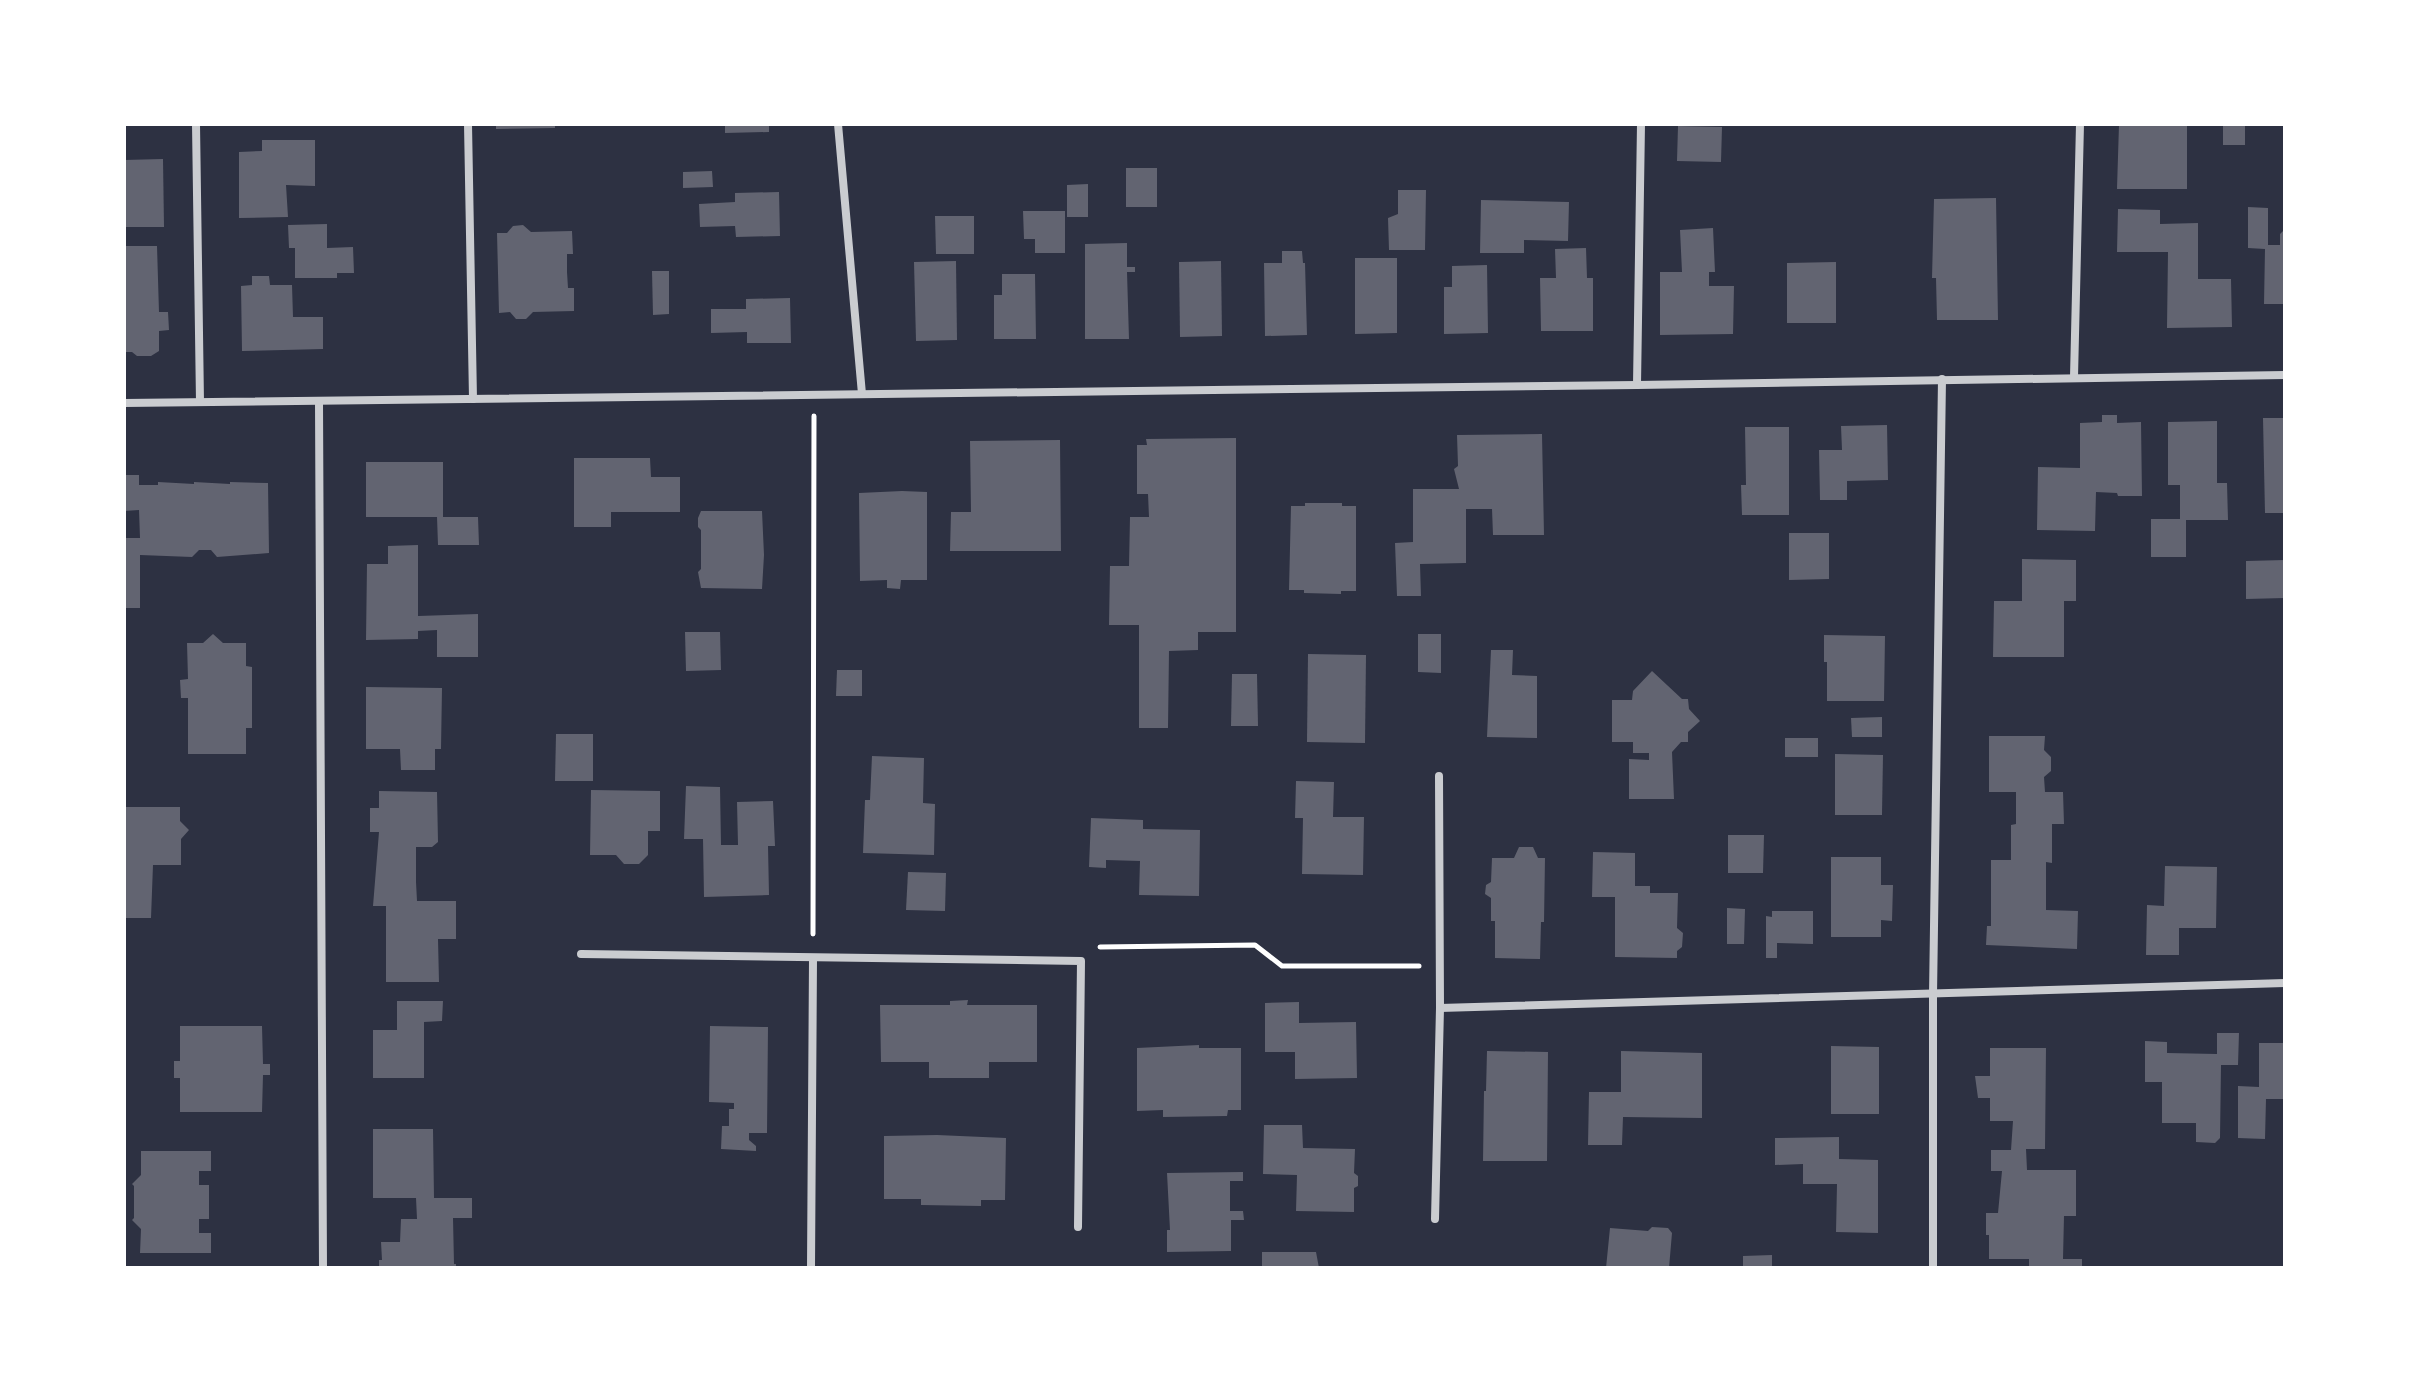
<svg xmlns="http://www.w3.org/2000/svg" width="2409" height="1392" viewBox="0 0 2409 1392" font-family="'Nunito Sans',sans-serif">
<rect width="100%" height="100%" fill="#2d3142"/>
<g fill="#626471">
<path d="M496,124H555V128L496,129Z"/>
<path d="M725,124H769V132L725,133Z"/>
<path d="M2119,124H2187V189H2117Z"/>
<path d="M1678,126L1722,127L1721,162L1677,161Z"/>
<rect x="2223" y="126" width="22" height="19"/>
<path d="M262,140H315V186L286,185L288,217L239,218V152L262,151Z"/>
<path d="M163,159L164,227H124V160Z"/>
<rect x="1126" y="168" width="31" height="39"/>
<path d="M712,171L713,187L683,188V172Z"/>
<path d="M1088,184V217H1067V185Z"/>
<path d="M1398,190H1426L1425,250H1389L1388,218L1398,214Z"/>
<path d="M779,192L780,236L736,237L735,226L700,227L699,204L735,202V193Z"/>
<path d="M1996,198L1998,320H1937L1936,278H1932L1934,199Z"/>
<path d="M1481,200L1569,202L1568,241L1524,240V253H1480Z"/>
<path d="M2248,207L2268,208V245H2280V234L2285,229V304H2264L2265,249L2248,248Z"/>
<path d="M2118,209L2160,210V224L2198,223V279H2231L2232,327L2167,328L2168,252H2117Z"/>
<path d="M1023,211H1065V253H1035V239H1024Z"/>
<path d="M935,216H974V254H936Z"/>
<path d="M327,224V248L353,247L354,273H337V278H295V248H289L288,225Z"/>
<path d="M523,225L531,232L572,231L573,254H567V272L568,288H574V311L533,312L526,319H516L510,312L499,313L497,233H507L513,226Z"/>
<path d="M1713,228L1715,272H1709V286H1734L1733,334L1660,335V272H1682L1680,230Z"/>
<path d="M1127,243V267H1135V272H1127L1129,339H1085V244Z"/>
<path d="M124,246H157L159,312H168L169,330L159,331V351L151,356H137L132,352H124Z"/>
<path d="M1586,248L1587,278H1593V331H1541L1540,278H1556L1555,249Z"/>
<path d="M1282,251H1302L1303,263H1305L1307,335L1265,336L1264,263H1282Z"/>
<path d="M1355,258H1397V333L1355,334Z"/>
<path d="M956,261L957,340L916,341L914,262Z"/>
<path d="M1221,261L1222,336L1180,337L1179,262Z"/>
<path d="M1836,262V323H1787V263Z"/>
<path d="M1487,265L1488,333L1444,334V287H1452V266Z"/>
<path d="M652,271H669V314L653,315Z"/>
<path d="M1002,274H1035L1036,339H994V295H1002Z"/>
<path d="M252,276H269L270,285H292L293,317H323V349L242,351L241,286L252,285Z"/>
<path d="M790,298L791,343H747V332L711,333V309H746V299Z"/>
<path d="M2102,415H2117V423L2141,422L2142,496H2118L2117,493L2096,492L2095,531L2037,530L2038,467L2080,468V423L2102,422Z"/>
<path d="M2263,418H2285V513H2265Z"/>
<path d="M2217,421V483H2227L2228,520H2186V557H2151V519H2180V485H2168V422Z"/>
<path d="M1887,425L1888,480L1847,481V500H1820L1819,450H1842L1841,426Z"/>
<path d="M1745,427H1789V515H1742L1741,485H1746Z"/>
<path d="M1542,434L1544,535H1493L1492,509H1466V563L1420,564L1421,596H1397L1395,543L1413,542V489H1459L1454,469L1458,466L1457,435Z"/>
<path d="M1236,438V632H1198V650L1169,651L1168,728H1139V625H1109L1110,566H1129L1130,517H1149L1148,494H1137V445H1147L1146,439Z"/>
<path d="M1060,440L1061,551H950L951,512H971L970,441Z"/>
<path d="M574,458H650L651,477H680V512H611V527H574Z"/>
<path d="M366,462H443V517H478L479,545H438L437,517H366Z"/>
<path d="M124,475H139V485H158V482L194,484V482L230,484V482L268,483L269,553L217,557L211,550H199L192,557L140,555V608H124V538H140L139,510L124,511Z"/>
<path d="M902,491L927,492V580H901L900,589L887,588V580L860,581L859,493Z"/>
<path d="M1305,503H1342V506H1356V591H1341V594L1304,593V590H1289L1291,506H1305Z"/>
<path d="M701,511H762L764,555L762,589L701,588L698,572L701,569V530L698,527V518Z"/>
<path d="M1789,533H1829V579L1789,580Z"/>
<path d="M418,545V616L478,614V657H437V630L418,631V639L366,640L367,564H388V546Z"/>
<path d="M2022,559L2076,560V601H2064V657H1993L1994,601H2022Z"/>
<path d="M2285,560V598L2246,599V561Z"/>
<path d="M685,632H720L721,670L686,671Z"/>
<path d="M213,634L223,643H246V666L252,667V728H246V754H188V698H181L180,680L188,679L187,643H203Z"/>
<path d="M1418,634H1441V673L1418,672Z"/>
<path d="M1824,635L1885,636L1884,701H1827V662H1824Z"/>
<path d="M1491,650H1513L1512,675L1537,676V738L1487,737Z"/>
<path d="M1308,654L1366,655L1365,743L1307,742Z"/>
<path d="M837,670H862V696H836Z"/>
<path d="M1652,671L1682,699H1688L1689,709L1700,721L1688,732V742H1681L1672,752L1674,799H1629V759L1649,760V753H1633V742H1612V700H1632L1633,691Z"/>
<path d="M1232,674H1257L1258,726H1231Z"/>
<path d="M366,687L442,688L441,749H435V770H401L400,749H366Z"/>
<path d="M1882,717V737H1852L1851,718Z"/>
<path d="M556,734H593V781H555Z"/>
<path d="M1989,736H2045L2044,750L2051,757V771L2044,777L2045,792H2063L2064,824H2052V863L2046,862V910L2078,911L2077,949L1986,945L1987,926H1991V860H2011V825L2016,824V792H1989Z"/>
<rect x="1785" y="738" width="33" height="19"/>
<path d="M1835,754L1883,755L1882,815H1835Z"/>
<path d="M872,756L924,758L923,803L935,804L934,855L863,853L865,800H870Z"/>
<path d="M1296,781L1334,782L1333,817H1364L1363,875L1302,874L1303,818H1295Z"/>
<path d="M686,786L720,787L721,845H738L737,802L773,801L775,846H768L769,895L704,897L703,839H684Z"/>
<path d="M591,790L660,791V831H648V855L639,864H624L616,855H590Z"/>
<path d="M379,791L437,792L438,842L432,847H416V882L417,901H456V939H438L439,982H386V906H373L379,832H370V808H379Z"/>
<path d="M124,807H180V821L189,830L181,839V865H153L151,918H124Z"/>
<path d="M1091,818L1143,820V829L1200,830L1199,896L1139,895L1140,861L1106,860V868L1089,867Z"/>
<path d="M1728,835H1764L1763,873H1728Z"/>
<path d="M1519,847H1533L1538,858H1545L1544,922H1541L1540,959L1495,958V921H1491V898L1485,894L1486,885L1491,882L1492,858H1514Z"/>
<path d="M1593,852L1635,853V886H1650V893H1678L1677,928L1683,933L1682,947L1677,951V958L1615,957V897H1592Z"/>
<path d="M1831,857H1881V885H1893L1892,921L1881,920V937H1831Z"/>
<path d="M2165,866L2217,867L2216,928H2179V955H2146L2147,905L2164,906Z"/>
<path d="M908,872L946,873L945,911L906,910Z"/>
<path d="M1727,908L1745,909L1744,944H1727Z"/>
<path d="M1772,911H1813V944L1777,943V958H1766V916L1772,917Z"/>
<path d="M968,1000L967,1005H1037V1062H989V1078H929V1062H881L880,1005H950V1001Z"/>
<path d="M397,1001H443L442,1021L424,1022V1078H373V1030H397Z"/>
<path d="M1299,1002V1023L1356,1022L1357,1078L1295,1079V1052H1265V1003Z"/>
<path d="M180,1026H262L263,1064H270V1075H263L262,1112H180V1078H174V1061H180Z"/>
<path d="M710,1026L768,1027L767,1133H749V1140L756,1146V1151L721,1149L722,1126H729V1109H734V1103L709,1102Z"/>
<path d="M2217,1033H2239L2238,1065H2221L2220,1138L2215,1143L2196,1142V1123H2162V1082H2145V1041L2167,1042V1053L2217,1054Z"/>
<path d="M2259,1043H2285V1099H2266L2265,1139L2238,1138V1086L2259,1087Z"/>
<path d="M1199,1045V1048H1241V1110H1228L1227,1116L1163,1117V1110L1137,1111V1048Z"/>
<path d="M1831,1046L1879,1047V1114H1831Z"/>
<path d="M1990,1048H2046L2045,1149H2026L2027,1170H2076V1216H2064L2063,1259H2082V1268H2029V1259H1989V1235H1986V1213H1998L2002,1171H1991V1150H2011L2013,1121H1990V1098H1978L1975,1076H1990Z"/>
<path d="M1487,1051L1548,1052L1547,1161H1483L1484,1091H1486Z"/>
<path d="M1621,1051L1702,1053V1118L1623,1117L1622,1145H1588L1589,1092H1621Z"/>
<path d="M1264,1125H1302L1303,1148L1355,1149L1354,1173L1358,1176V1186L1354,1188V1212L1296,1211L1297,1175L1263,1174Z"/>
<path d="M373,1129H433L434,1198H472V1218H453L454,1264H456V1268H379V1260H382L381,1242H400L401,1219H417L416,1198H373Z"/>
<path d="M937,1135L1006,1138L1005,1200H981V1206L921,1205V1199H884V1136Z"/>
<path d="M1839,1137V1159L1878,1160V1233L1836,1232L1837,1184H1803V1164L1775,1165V1138Z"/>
<path d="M141,1151H211V1171H199V1185H209V1219H199V1233H211V1253H140L141,1229L132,1220L134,1218V1186L132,1184L141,1175Z"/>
<path d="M1243,1172V1181H1230V1211H1243L1244,1220H1231V1251L1167,1252V1230H1170L1167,1173Z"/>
<path d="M1652,1227L1668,1228L1672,1233L1669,1268H1606L1610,1228L1648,1231Z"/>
<path d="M1262,1252H1316L1319,1268H1262Z"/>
<path d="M1772,1255V1268H1743V1256Z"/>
</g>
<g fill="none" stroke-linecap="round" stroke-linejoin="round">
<g stroke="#fff" stroke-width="5">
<path d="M813,934L814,416"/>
<path d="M1100,947L1255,945L1282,966H1419"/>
</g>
<g stroke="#caccd0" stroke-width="8">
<path d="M196,124L200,402"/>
<path d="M468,124L473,399"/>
<path d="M838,124L862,394"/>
<path d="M2074,377L2080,124"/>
<path d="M1637,385L1641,124"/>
<path d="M319,402L323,1268"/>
<path d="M124,403L1637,385L2285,375"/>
<path d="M581,954L1081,961L1078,1227"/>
<path d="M1440,1008L2285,983"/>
<path d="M1435,1219L1440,1008L1439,776"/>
<path d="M811,1268L813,959"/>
<path d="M1933,1268V995L1942,379"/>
</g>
</g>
<rect width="2409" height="1392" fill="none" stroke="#ffffff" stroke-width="252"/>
</svg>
